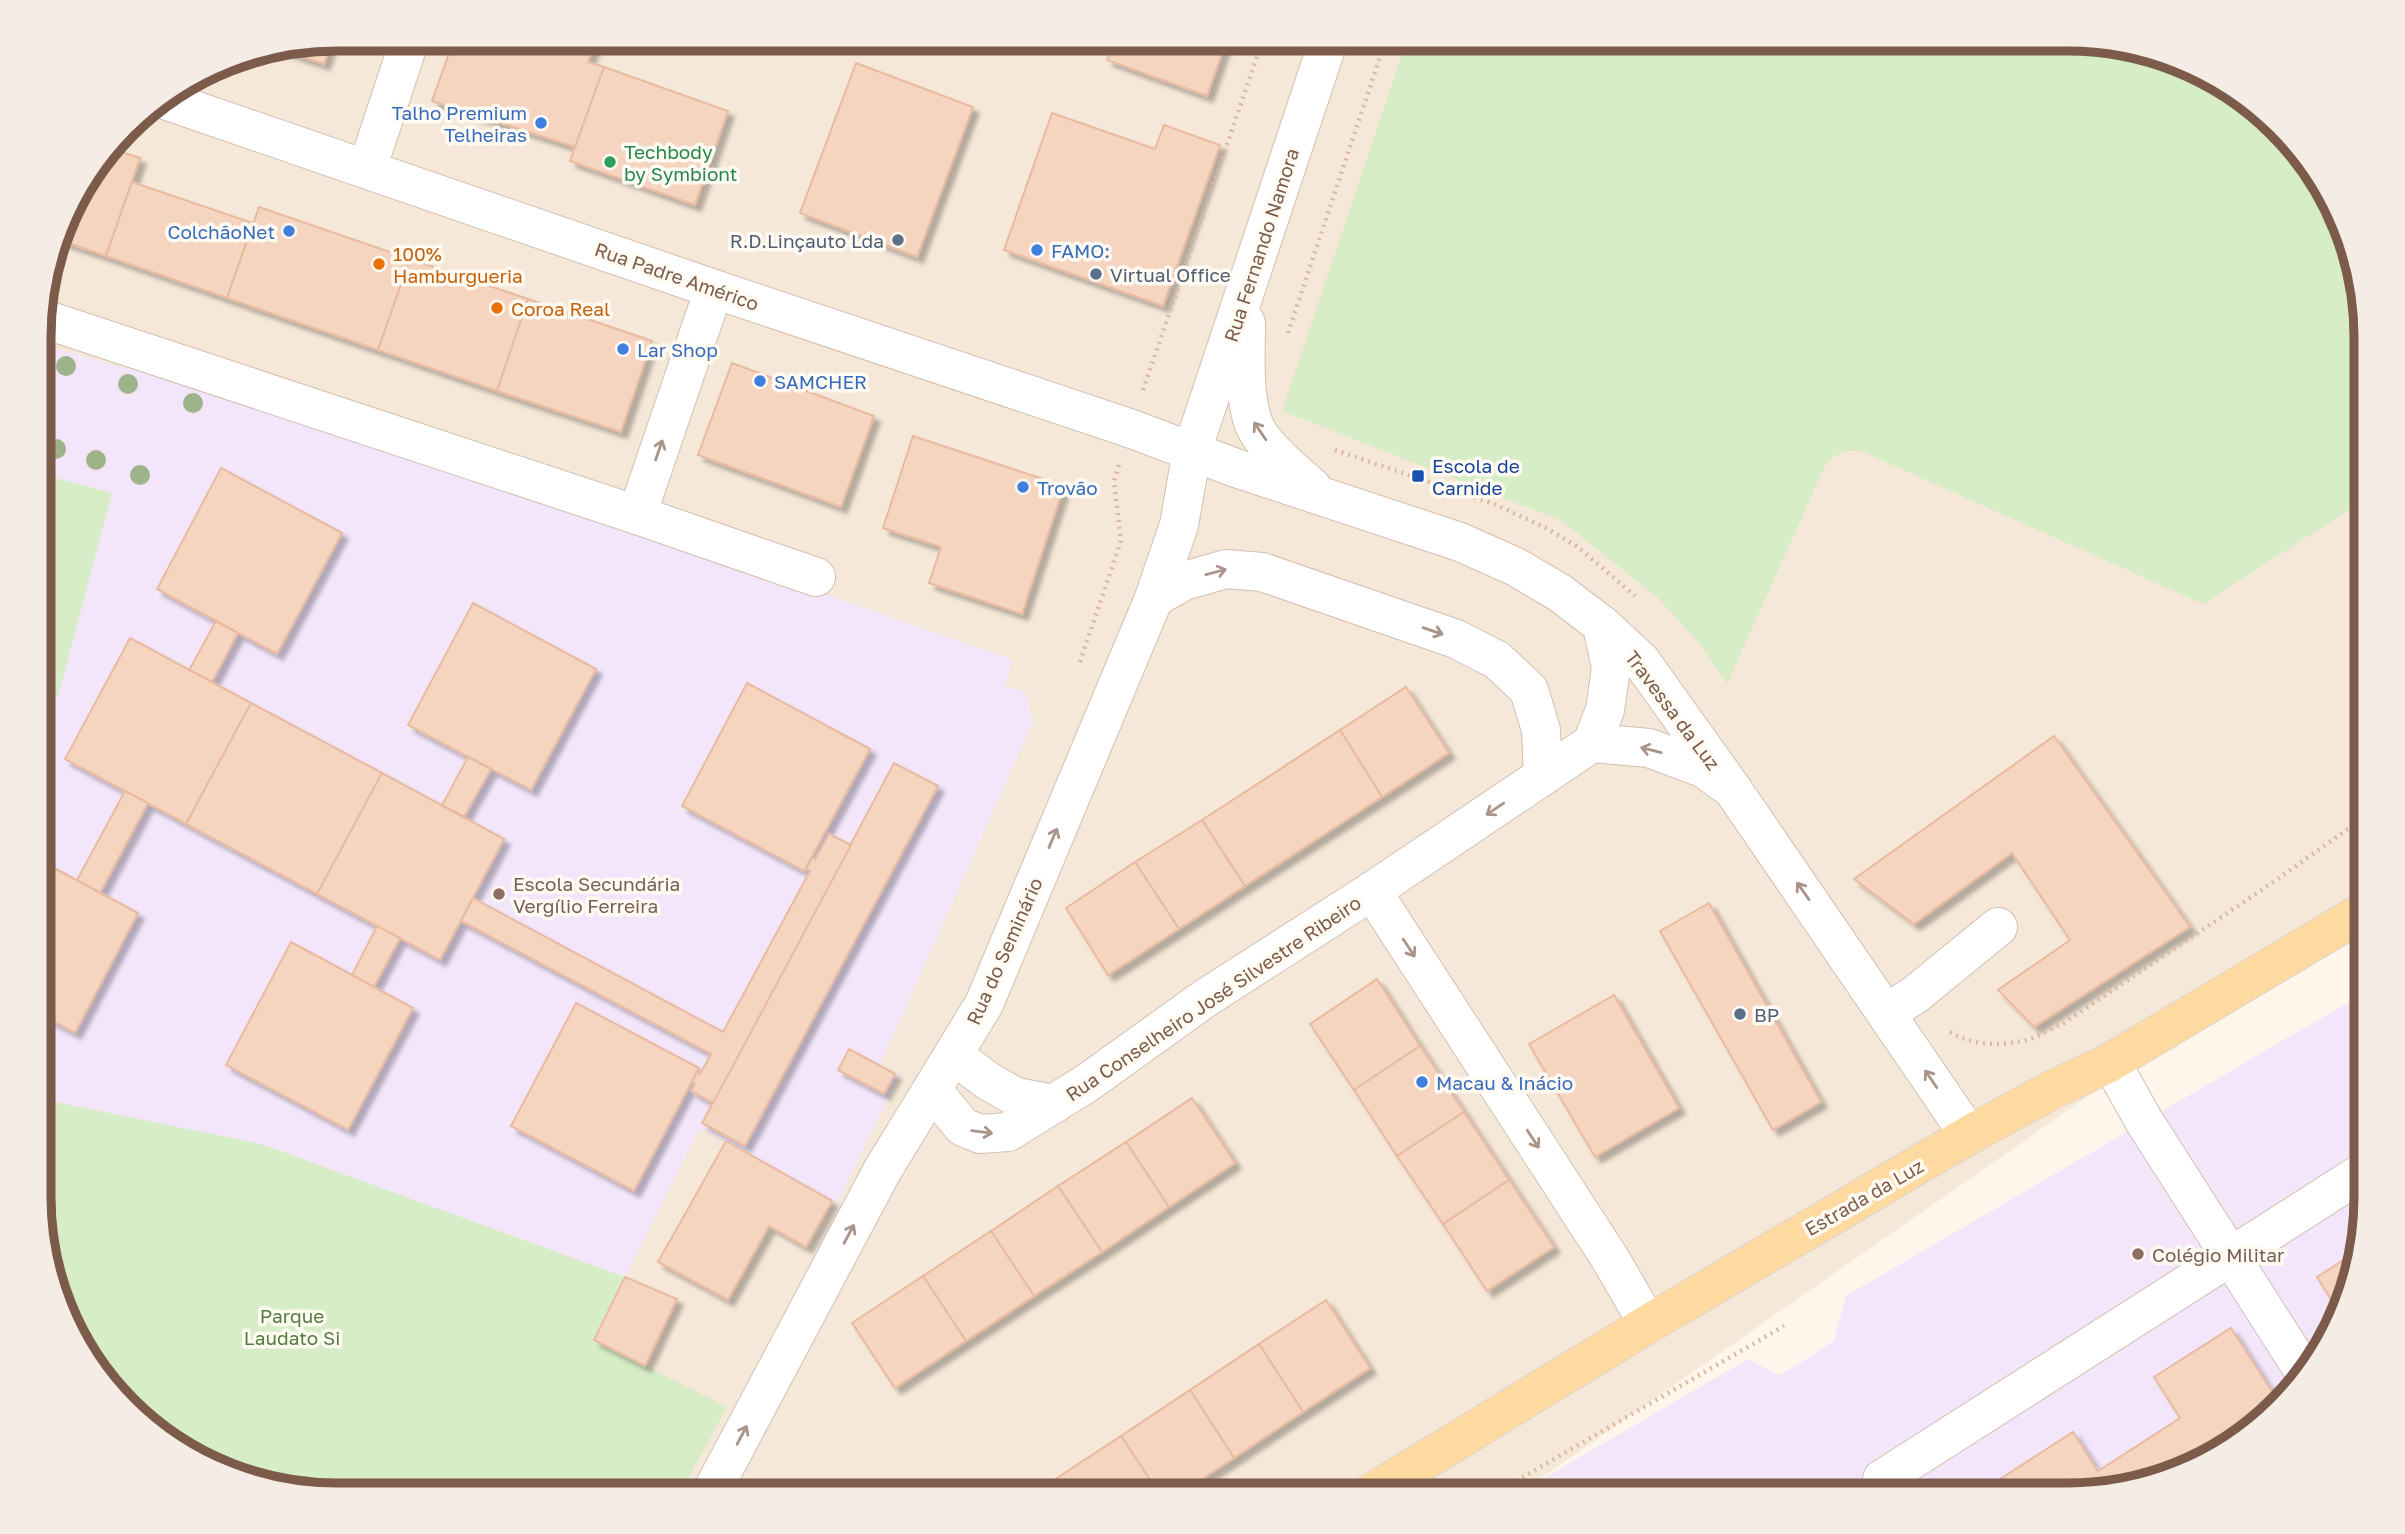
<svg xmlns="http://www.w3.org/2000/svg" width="2405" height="1534" viewBox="0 0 2405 1534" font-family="'Golos Text',sans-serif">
<defs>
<filter id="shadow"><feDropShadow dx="6" dy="6" stdDeviation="2" flood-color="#0004"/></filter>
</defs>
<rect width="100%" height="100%" fill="#fef6ea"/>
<path fill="#f6e8d8" d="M337,39H1510L2366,318V902L1517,1495H337L242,1480L171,1445L79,1346L41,1235V299L69,205L140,113L223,61Z"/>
<g fill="#f3e6fb">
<path d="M41,345L172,380L615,521L1013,660L1004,686L1025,692L1033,722L880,1065L899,1075L837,1203L700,1128L625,1277L261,1144L41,1099Z"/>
<path d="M2366,992V1216L2351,1292L2316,1363L2217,1456L2087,1495H1515L1748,1359L1779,1375L1805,1360L1834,1341L1846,1296Z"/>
</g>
<g fill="#d7edc7">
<path d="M1407,39H2068L2163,54L2234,89L2327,188L2366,318V499L2203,604L1861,451C1844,449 1836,453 1825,466L1727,684L1700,644L1658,598L1562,521L1282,411Z"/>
<path d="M41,474L112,493L58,697L41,693Z"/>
<path d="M41,1099L261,1144L625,1277L595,1340L727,1407L679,1495H337L242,1480L171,1445L79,1346L41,1235Z"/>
</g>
<g fill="#f5d4c0" stroke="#e9ba9f" stroke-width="2" filter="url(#shadow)">
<path d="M332,39L324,64L282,50Z"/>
<path d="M454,39H597L588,62L604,67L575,147L432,101Z"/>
<path d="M1115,39H1227L1207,96L1107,60Z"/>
<path d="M856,63L973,107L917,257L800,213Z"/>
<path d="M604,67L728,111L695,205L570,161Z"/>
<path d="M1052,113L1155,149L1164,125L1220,145L1163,306L1004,250Z"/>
<path d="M112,149L140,158L106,256L59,240L69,205Z"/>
<path d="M132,182L253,223L227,298L106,256Z"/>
<path d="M259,207L410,259L378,350L227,298Z"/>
<path d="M410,259L528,299L497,391L378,350Z"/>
<path d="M528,299L652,341L621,432L497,391Z"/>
<path d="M732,363L874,416L841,507L698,455Z"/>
<path d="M913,436L1064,486L1022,614L929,583L941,547L883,528Z"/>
<path d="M221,468L342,533L277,654L157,589Z"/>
<path d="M473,603L596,669L531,790L408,725Z"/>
<path d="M216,621L238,633L212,682L189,670Z"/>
<path d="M130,638L251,703L186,824L65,759Z"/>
<path d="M747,683L870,749L804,871L682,806Z"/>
<path d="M1406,687L1449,753L1382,797L1340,730Z"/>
<path d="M251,703L382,773L317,894L186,824Z"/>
<path d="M1340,730L1382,797L1245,886L1202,820Z"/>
<path d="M2054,736L2190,927L2034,1027L1998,990L2070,940L2012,853L1914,924L1854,879Z"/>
<path d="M468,757L491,769L464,817L442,805Z"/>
<path d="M894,763L938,786L745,1146L702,1123Z"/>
<path d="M382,773L504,839L440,960L317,894Z"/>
<path d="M125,791L148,803L100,893L77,880Z"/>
<path d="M1202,820L1245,886L1179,929L1135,862Z"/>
<path d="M829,834L851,845L713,1103L691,1091L695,1084L692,1083L697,1071L700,1074L711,1054L461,921L473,898L723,1032L810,871L806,869L812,858L815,859Z"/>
<path d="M41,861L138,913L75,1033L41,1015Z"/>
<path d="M1135,862L1179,929L1108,975L1066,908Z"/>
<path d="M1709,903L1821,1102L1773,1130L1660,931Z"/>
<path d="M377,926L400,938L374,987L352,975Z"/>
<path d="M291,942L413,1008L348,1130L226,1065Z"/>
<path d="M1377,979L1420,1046L1354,1090L1310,1024Z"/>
<path d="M1614,995L1679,1108L1595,1157L1529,1044Z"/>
<path d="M576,1003L699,1068L634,1191L511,1126Z"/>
<path d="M1420,1046L1464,1112L1397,1156L1354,1090Z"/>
<path d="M849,1049L895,1074L884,1094L838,1070Z"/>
<path d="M1192,1098L1235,1163L1169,1207L1126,1142Z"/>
<path d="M1464,1112L1509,1180L1443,1224L1397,1156Z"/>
<path d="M726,1141L832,1201L806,1247L769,1226L728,1300L658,1262Z"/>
<path d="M1126,1142L1169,1207L1102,1252L1058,1186Z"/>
<path d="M1509,1180L1554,1247L1487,1291L1443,1224Z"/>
<path d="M1058,1186L1102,1252L1034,1296L991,1231Z"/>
<path d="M991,1231L1034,1296L966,1341L923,1276Z"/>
<path d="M2359,1250L2351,1292L2340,1314L2317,1277Z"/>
<path d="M923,1276L966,1341L895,1388L852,1323Z"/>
<path d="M625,1277L677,1299L645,1366L594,1340Z"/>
<path d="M1326,1300L1370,1368L1303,1412L1259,1344Z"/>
<path d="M2231,1328L2277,1399L2217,1456L2087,1495H2002L2005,1493L1997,1481L2073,1432L2098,1471L2180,1418L2154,1377Z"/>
<path d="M1259,1344L1303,1412L1234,1458L1190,1390Z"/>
<path d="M1190,1390L1234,1458L1178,1495H1160L1121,1436Z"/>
<path d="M1121,1436L1160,1495H1064L1054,1480Z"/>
<path d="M1054,1480L1064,1495H1031Z"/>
<path d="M963,1482L972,1495H942Z"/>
</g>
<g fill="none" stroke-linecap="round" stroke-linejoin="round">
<defs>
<g id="minor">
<path d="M162,99L714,289L1129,428L1236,468L1460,542L1516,567L1560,593L1602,625L1641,661L1733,790L1969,1135"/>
<path d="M367,169L410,39"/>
<path d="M41,318L637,515L816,577"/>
<path d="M1246,323C1246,355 1243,390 1253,422C1260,443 1294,472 1312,487"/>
<path d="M637,515L714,289"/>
<path d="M1154,598L1184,581L1226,569L1262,572L1456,639L1497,660L1529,690L1541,730L1543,776"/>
<path d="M1592,743L1649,748L1705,769L1725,784"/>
<path d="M1592,743L1605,710L1611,668L1602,625"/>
<path d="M1372,891L1611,1260L1648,1324"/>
<path d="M1887,1013L1916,994L1998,927"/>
<path d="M953,1055L988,1081L1016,1097L1054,1104"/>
<path d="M2111,1062L2144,1121L2305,1373"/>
<path d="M932,1090L963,1127L980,1134L1008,1132L1087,1083L1204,999L1372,891L1592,743"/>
<path d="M1882,1479L2366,1170"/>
<path d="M710,1495L882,1171L984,1004L1154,598L1179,525L1192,451L1329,39"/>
</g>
<path id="major" d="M1368,1495L1648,1324L1969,1135L2050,1091L2111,1062L2366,910"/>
</defs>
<use href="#minor" stroke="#d4bfb1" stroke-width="40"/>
<use href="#major" stroke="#ddd4d0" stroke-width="40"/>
<g stroke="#dbb7a2" stroke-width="4.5" stroke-dasharray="2 5" stroke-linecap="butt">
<path d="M1288,333L1386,39"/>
<path d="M1143,390L1263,39"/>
<path d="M1335,450L1494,504L1546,528L1578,547L1635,596"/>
<path d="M1080,662L1121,541L1114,481L1119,465"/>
<path d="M1950,1032C1973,1047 2008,1046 2033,1038C2043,1034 2054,1027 2064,1023L2275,881L2366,816"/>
<path d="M1492,1495L1784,1326"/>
</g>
<use href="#minor" stroke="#fff" stroke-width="38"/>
<use href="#major" stroke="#ffdaa0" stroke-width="38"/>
</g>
<g fill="#9fb38b">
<circle cx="66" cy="366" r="10"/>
<circle cx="128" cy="384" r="10"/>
<circle cx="193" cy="403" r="10"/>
<circle cx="56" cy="449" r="10"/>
<circle cx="96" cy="460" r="10"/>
<circle cx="140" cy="475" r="10"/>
</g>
<defs><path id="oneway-shaft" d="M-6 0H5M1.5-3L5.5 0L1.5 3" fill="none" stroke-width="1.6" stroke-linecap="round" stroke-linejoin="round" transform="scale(1.75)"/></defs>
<g stroke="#aa9489">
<use href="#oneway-shaft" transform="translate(1260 431) rotate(-124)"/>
<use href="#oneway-shaft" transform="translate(659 450) rotate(-71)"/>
<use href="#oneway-shaft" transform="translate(1216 572) rotate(-15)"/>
<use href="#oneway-shaft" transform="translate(1433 631) rotate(19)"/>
<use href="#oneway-shaft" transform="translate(1651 750) rotate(-166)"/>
<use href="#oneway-shaft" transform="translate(1495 809) rotate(146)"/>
<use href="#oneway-shaft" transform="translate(1053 838) rotate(-67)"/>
<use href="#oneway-shaft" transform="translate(1803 891) rotate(-125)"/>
<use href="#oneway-shaft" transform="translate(1409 948) rotate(57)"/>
<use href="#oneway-shaft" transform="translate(1931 1079) rotate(-124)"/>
<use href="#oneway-shaft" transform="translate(982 1132) rotate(8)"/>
<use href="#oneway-shaft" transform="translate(1533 1139) rotate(57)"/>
<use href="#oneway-shaft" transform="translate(849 1234) rotate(-62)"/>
<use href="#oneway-shaft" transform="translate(742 1435) rotate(-62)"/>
</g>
<g fill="#3f7fe0" stroke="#fffaf2" stroke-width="2.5">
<circle cx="541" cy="123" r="7"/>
<circle cx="289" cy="231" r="7"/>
<circle cx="1037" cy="250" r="7"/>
<circle cx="623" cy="349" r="7"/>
<circle cx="760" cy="381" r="7"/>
<circle cx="1023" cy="487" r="7"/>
<circle cx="1422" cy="1082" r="7"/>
</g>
<circle fill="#2e9e5b" stroke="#fffaf2" stroke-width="2.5" cx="610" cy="162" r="7"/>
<g fill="#5c6f8a" stroke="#fffaf2" stroke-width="2.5">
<circle cx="898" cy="240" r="7"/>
<circle cx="1096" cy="274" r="7"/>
<circle cx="1740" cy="1014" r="7"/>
</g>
<g fill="#e8710a" stroke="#fffaf2" stroke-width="2.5">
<circle cx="379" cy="264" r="7"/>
<circle cx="497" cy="308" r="7"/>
</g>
<rect fill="#1a4fb4" stroke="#fffaf2" stroke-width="2.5" x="1411" y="469" width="14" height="14" rx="3.5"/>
<g fill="#8d6e63" stroke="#fffaf2" stroke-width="2.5">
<circle cx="499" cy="894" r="7"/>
<circle cx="2138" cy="1254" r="7"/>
</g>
<g text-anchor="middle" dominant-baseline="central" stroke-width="7" stroke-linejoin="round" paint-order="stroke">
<g font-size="19" fill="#366cbe" stroke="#fffaf2" text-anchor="start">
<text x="527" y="112" text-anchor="end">Talho Premium<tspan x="527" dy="22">Telheiras</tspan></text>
<text x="275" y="231" text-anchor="end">ColchãoNet</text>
<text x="1051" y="250">FAMO:</text>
<text x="637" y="349">Lar Shop</text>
<text x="774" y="381">SAMCHER</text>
<text x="1037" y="487">Trovão</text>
<text x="1436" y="1082">Macau &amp; Inácio</text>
</g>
<g font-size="19" fill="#27864d" stroke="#fffaf2" text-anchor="start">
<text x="624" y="151">Techbody<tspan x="624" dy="22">by Symbiont</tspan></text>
</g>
<g font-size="19" fill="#4e5e75" stroke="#fffaf2" text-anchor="start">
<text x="884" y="240" text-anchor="end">R.D.Linçauto Lda</text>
<text x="1110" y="274">Virtual Office</text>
<text x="1754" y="1014">BP</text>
</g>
<g font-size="19" fill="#7c5b4a" stroke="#fffaf2">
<text transform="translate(1261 245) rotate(-72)">Rua Fernando Namora</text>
<text transform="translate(677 276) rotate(19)">Rua Padre Américo</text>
<text transform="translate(1673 710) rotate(53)">Travessa da Luz</text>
<text transform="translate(1004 951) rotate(-66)">Rua do Seminário</text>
<text transform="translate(1213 998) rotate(-34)">Rua Conselheiro José Silvestre Ribeiro</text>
<text transform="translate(1864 1197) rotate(-30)">Estrada da Luz</text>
</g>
<g font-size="19" fill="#c56008" stroke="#fffaf2" text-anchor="start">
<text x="393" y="253">100%<tspan x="393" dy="22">Hamburgueria</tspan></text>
<text x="511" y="308">Coroa Real</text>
</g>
<g font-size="19" fill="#164399" stroke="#fffaf2" text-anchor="start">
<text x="1432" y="465">Escola de<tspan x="1432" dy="22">Carnide</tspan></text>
</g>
<g font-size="19" fill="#785e54" stroke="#fffaf2" text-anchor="start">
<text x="513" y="883">Escola Secundária<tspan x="513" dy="22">Vergílio Ferreira</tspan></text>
<text x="2152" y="1254">Colégio Militar</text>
</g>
<g font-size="19" fill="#527c3e" stroke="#fffaf2">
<text x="292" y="1315">Parque<tspan x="292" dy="22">Laudato Si</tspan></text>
</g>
</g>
<path d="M0 0H2405V1534H0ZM337 51H2068A286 286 0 0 1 2354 337V1197A286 286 0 0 1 2068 1483H337A286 286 0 0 1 51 1197V337A286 286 0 0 1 337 51Z" fill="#f5ede5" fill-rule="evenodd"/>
<path fill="none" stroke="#7c5b4a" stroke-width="9" d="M337 51H2068A286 286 0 0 1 2354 337V1197A286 286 0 0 1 2068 1483H337A286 286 0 0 1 51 1197V337A286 286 0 0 1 337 51Z"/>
</svg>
